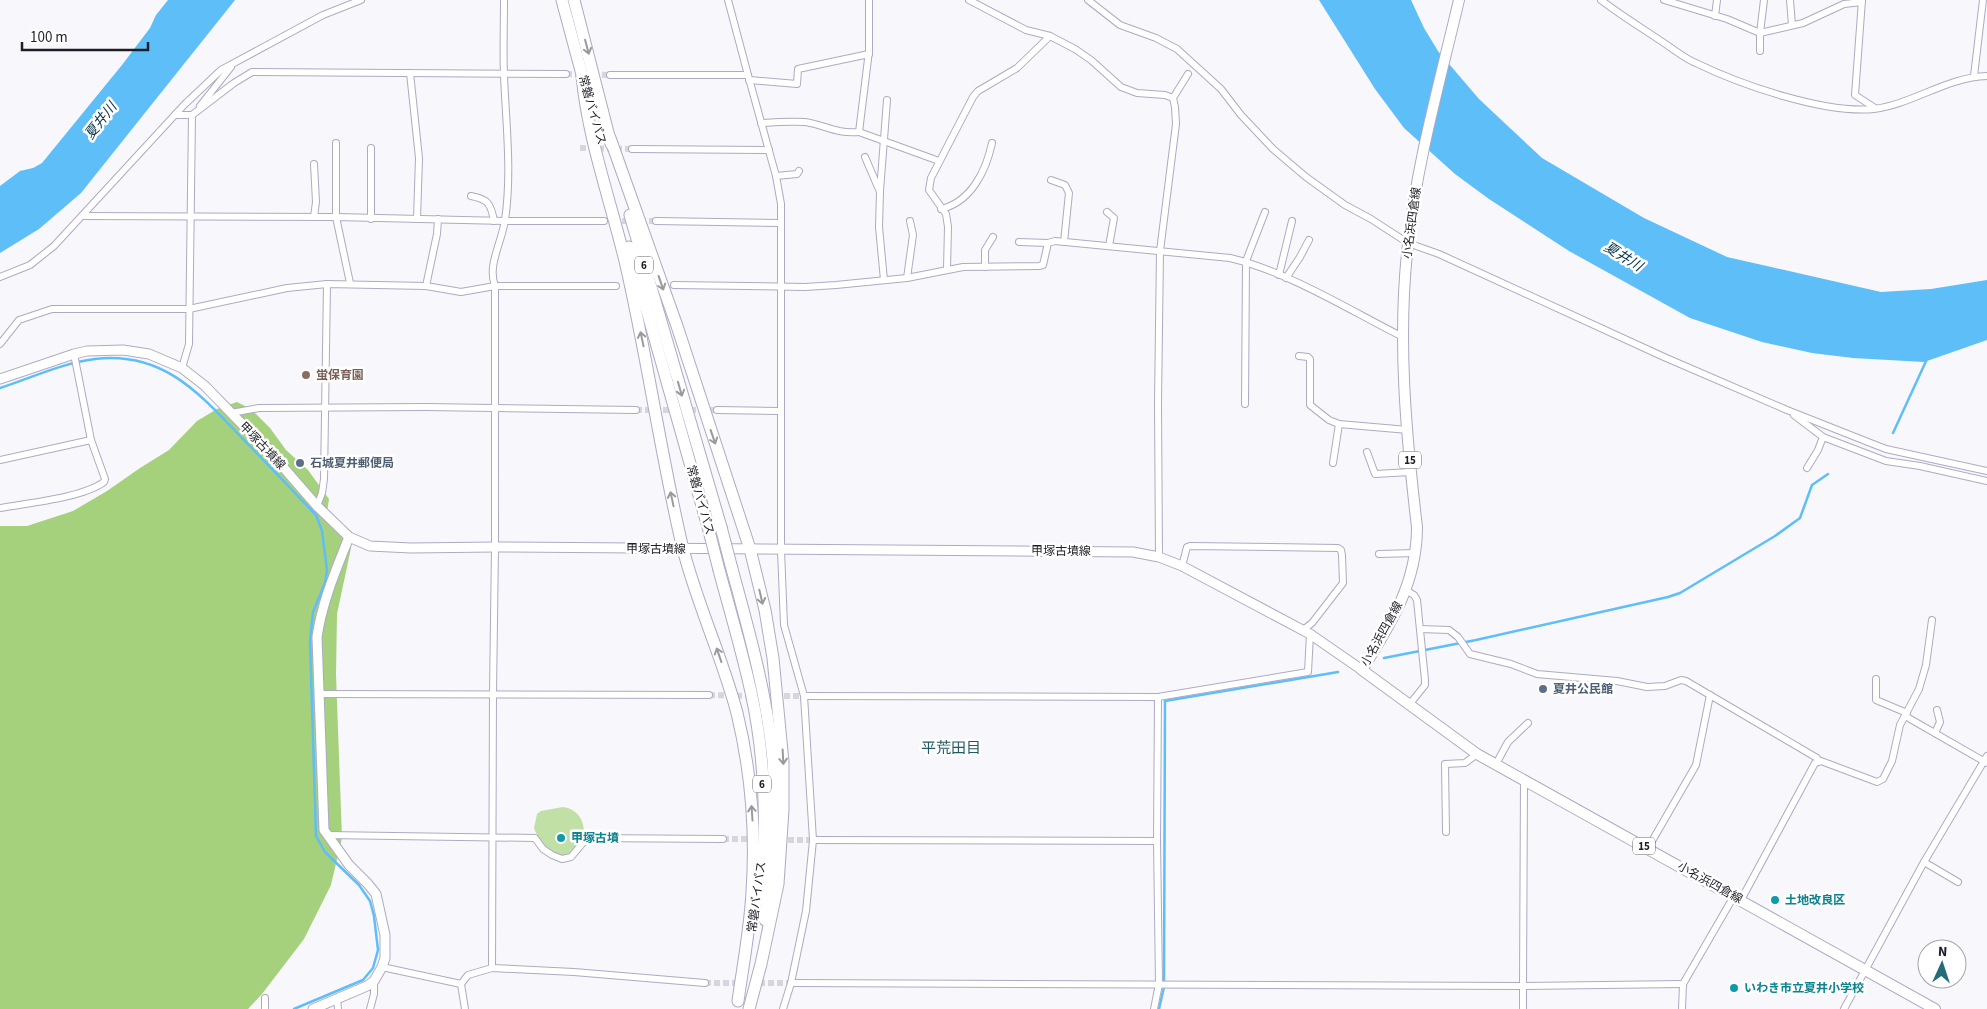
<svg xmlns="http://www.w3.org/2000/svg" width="1987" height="1009" viewBox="0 0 1987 1009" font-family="'Source Sans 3','Noto Sans JP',sans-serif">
<rect width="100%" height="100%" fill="#f8f7fc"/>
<path fill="#c1e0a6" d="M563,807C577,809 584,819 584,833C579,840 576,851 568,855C553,862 538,840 534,828L537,814L541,811Z"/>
<path fill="#a6d17c" d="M237,402L251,409L270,428L286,450L308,470L329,499L327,512L352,532L351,548L337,614L336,674L342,838L331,885L304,939L262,994L248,1009H0V526H27L73,511L107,491L140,468L169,450L197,421L217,409Z"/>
<g fill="#5ebef7">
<path d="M168,0H235L81,193L39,229L0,253V186L20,171L33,168L42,163L122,65L150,28L156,15Z"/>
<path d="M1319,0H1411L1424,28L1438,51L1479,99L1542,158L1644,218L1727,257L1881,292L1931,289L1987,280V340L1924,362L1853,358L1812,353L1762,342L1690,318L1569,251L1489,199L1455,174L1404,128L1375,89Z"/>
</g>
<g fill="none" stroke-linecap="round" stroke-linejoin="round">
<g stroke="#5ebef7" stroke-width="2.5">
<path d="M0,388C31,378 62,363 95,359C163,351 199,393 242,438C267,463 291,489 316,515L322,531L327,570L325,583L313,612L310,641L316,836L325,852L359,885L370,901L374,916L378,950L373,968L363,980L294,1009"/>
<path d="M1893,433L1927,359"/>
<path d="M1384,658L1476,640L1668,597L1680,593L1775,536L1800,518L1812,485L1828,474"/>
<path d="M1159,1009L1164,987L1165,701L1338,672"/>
</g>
<g stroke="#d7d6dc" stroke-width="6" stroke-dasharray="6 3" stroke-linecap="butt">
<path d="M566,74L610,75"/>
<path d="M580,148L632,149"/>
<path d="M613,221H656"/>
<path d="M636,410H717"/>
<path d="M709,695L752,696"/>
<path d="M775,696H804"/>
<path d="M723,839H754"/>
<path d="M779,840H813"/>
<path d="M705,983H791"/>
</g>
<defs>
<g id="street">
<path d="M728,0L748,75"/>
<path d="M969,0L1026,30L1050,36L1075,49L1091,60L1121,87L1137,93L1165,95L1173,98L1175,107L1176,124L1160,251L1158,404L1159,557"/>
<path d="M1088,0L1120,25L1156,38L1177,49L1221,89L1241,115L1273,149L1306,177L1345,205L1371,219L1408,243L1439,254L1664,357L1787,410L1868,442L1886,449L1987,471"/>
<path d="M1601,0C1622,16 1645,30 1667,45C1676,51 1686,59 1696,63C1741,85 1825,114 1874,109C1913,104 1947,77 1987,76"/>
<path d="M1664,0L1727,19L1760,33L1803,23L1844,4L1862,2"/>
<path d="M1790,0L1792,25"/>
<path d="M1862,0L1855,95L1875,108"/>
<path d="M1715,16L1717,0"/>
<path d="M1760,51V33L1764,0"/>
<path d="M410,73L419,158L417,219"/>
<path d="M610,75H748L776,176L781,204V550L784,625L804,696L813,840L806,911L791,983L783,1009"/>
<path d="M1974,76L1983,0"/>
<path d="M749,80L797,84L798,69L869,54"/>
<path d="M1173,98L1188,74"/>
<path d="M200,106L231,67"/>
<path d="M175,115H192"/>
<path d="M761,123C776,122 790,121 805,122C826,125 835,134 859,132L869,51V0"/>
<path d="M859,132L939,161"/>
<path d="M632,149L769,150"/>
<path d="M865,157L880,192L879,227L884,280"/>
<path d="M776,176L797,174L799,171"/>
<path d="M1051,180L1065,185L1069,193L1064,242"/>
<path d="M880,191L887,100"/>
<path d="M471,196C488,199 491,204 494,221"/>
<path d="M941,209C971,202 986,171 992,143"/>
<path d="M1107,212L1114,218L1109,246"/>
<path d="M83,216L336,217V143"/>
<path d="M314,217L316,202L314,164"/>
<path d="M371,219V148"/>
<path d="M656,221L781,223"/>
<path d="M1019,242L1048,243"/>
<path d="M985,267V250L993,237"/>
<path d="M947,269L948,227L946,214L929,190L931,178L973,97L978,91L1017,68L1050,36"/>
<path d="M1279,275L1292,221"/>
<path d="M0,277L30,265L54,246L184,105L221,70L323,15L361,0"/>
<path d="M907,278L913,235L910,221"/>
<path d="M1286,278L1300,257L1309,240"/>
<path d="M350,283L336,217L505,221H604"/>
<path d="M674,285L805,287L836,285L907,278L963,267L1039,266L1043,265L1048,243L1055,241L1230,258C1289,272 1349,310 1403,337"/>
<path d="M426,286L437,234L438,219"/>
<path d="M0,344L19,320L52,309H189L287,288L327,284L426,286L461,292L495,286C487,265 502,242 505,220C512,173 506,124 504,76C503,51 504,25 504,0"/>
<path d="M1299,356L1308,357L1310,359V405L1329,420L1339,424L1408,430"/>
<path d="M182,368L189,344L192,115L234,83L252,72L566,74"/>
<path d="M1245,404L1246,261L1265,212"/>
<path d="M717,410L780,411"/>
<path d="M231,413L259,408L426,407L636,410"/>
<path d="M1794,415L1823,437L1886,461L1920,466L1987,481"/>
<path d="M1367,452L1375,474L1411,472"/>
<path d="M0,460L91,440"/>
<path d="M1333,463L1339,424"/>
<path d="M1807,468L1818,450L1823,437"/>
<path d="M317,506L322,493L324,479L327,284"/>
<path d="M0,508C28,503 82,498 104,482L105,479L91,440L74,354"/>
<path d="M1379,554L1416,553"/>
<path d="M1182,566L1187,547L1190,546L1338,548L1341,550L1342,555L1343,583L1312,623L1303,630"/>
<path d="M1405,590L1414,595L1417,600L1425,680V685L1409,705"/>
<path d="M1420,629L1449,630L1458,637L1470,654L1511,664L1537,674L1617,681L1647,687L1665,686L1681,680L1686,681L1817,758L1819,762"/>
<path d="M1876,679V700L1907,713"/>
<path d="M319,694L709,695"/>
<path d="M804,696L1158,697L1308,672L1310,634"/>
<path d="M1905,716L1987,763"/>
<path d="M1935,733L1940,722L1937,710"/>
<path d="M1496,764L1508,742L1528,723"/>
<path d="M1446,832L1445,764L1465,763L1477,754"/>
<path d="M327,835L535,838L543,849L552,855L562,859L571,857L587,838L723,839"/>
<path d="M813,840L1157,841"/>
<path d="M1648,848L1696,765L1710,695"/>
<path d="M1924,862L1958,882"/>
<path d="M1741,900L1815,763L1821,761L1877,782L1883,779L1892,761L1900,725L1919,689L1926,665L1932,620"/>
<path d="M382,967L461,984L468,975L492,968L574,972L705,983"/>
<path d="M492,968L493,693L495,547V286H616"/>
<path d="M791,983L1523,986L1524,781"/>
<path d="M461,984L465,1009"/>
<path d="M337,998L338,1009"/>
<path d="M265,1009V998"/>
<path d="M370,1009L374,994V981"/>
<path d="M1154,1009L1159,984L1157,841L1158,697"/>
<path d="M1523,1009V986L1683,984"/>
<path d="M1682,1009L1683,984L1734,896"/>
<path d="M1844,1009L1924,862L1987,756"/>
</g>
<g id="secondary">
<path d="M0,379L74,354L87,351L123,350L149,354L182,368L205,386L276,459L317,506L349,537L370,546L411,548L495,547L1133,552L1159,557L1182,566L1310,634L1362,670"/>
<path d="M313,1009L367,986L374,981L382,967L385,958V935L376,894L368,884L349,865L324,830L317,637C322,602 336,570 349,537"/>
</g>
<path id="primary" d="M1459,0C1440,81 1417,162 1408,244C1397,338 1406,434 1417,527C1417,583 1391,624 1362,670L1477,754L1935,1009"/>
<g id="highway">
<path d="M562,0L584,82"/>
<path d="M574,0L611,144"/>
<path d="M582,76C588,139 610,199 625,261C647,355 660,451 682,545C696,602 722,656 737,713C751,771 756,833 752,892C750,929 743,965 738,1001"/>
<path d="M610,138L677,326L750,549L765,610L773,658L783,762V810L778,884L761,964L749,1009"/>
<path d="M630,215L721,527"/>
<path d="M629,247L708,527"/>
<path d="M732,569C749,631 767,695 773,760C777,813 772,867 765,920"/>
<path d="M719,570C730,611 742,651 751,692C765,754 769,838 758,901"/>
</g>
</defs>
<use href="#street" stroke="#aeaac4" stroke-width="8"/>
<use href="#secondary" stroke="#aeaac4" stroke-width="11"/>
<use href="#primary" stroke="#aeaac4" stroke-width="12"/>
<use href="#highway" stroke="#aeaac4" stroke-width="13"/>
<use href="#street" stroke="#fff" stroke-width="6"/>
<use href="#secondary" stroke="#fff" stroke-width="9"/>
<use href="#primary" stroke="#fff" stroke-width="10"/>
<use href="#highway" stroke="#fff" stroke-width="11"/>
<defs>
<g id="highway-bridge">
<path d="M708,527L719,570"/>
<path d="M721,527L732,569"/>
</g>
</defs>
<use href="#highway-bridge" stroke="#aeaac4" stroke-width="13" stroke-linecap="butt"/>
<use href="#highway-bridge" stroke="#fff" stroke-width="11"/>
</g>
<defs><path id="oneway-shaft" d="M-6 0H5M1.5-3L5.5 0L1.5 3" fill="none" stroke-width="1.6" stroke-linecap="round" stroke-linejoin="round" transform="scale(1.25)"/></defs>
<g stroke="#9a9a9e">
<use href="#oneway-shaft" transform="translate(587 47) rotate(75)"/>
<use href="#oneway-shaft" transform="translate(661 283) rotate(71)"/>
<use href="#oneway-shaft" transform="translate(642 339) rotate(-102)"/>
<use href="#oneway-shaft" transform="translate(680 389) rotate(74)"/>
<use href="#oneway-shaft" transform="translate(713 437) rotate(71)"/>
<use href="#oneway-shaft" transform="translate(672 499) rotate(-102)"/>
<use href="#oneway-shaft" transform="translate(761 597) rotate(77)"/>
<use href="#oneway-shaft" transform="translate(719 655) rotate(-109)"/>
<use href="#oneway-shaft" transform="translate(783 757) rotate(87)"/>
<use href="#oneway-shaft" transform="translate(752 813) rotate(-94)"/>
</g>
<circle fill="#8d6e63" stroke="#fff" stroke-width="2" cx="306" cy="375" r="5"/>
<g fill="#5c6f8a" stroke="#fff" stroke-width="2">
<circle cx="300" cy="463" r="5"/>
<circle cx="1543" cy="689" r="5"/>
</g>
<g fill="#0f9aa8" stroke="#fff" stroke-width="2">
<circle cx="561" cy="838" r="5"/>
<circle cx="1775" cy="900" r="5"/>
<circle cx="1734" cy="988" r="5"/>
</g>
<g text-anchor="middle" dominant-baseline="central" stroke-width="5" stroke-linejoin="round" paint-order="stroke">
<g fill="#fff" stroke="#626268" stroke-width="1">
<rect x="635" y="256.5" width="18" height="17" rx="4"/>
<rect x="1399" y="451.5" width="22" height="17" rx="4"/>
<rect x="753" y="775.5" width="18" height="17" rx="4"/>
<rect x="1633" y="837.5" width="22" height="17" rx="4"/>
</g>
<g font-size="11" font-weight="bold" fill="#1f1e27">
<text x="644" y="265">6</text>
<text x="1410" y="460">15</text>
<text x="762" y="784">6</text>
<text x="1644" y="846">15</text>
</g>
<g font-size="12" fill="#1f1e27" stroke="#fff">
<text transform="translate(592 110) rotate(74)">常磐バイパス</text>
<text transform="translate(1412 223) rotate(-82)">小名浜四倉線</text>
<text transform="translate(262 446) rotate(46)">甲塚古墳線</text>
<text transform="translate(700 500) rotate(74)">常磐バイパス</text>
<text x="656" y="549">甲塚古墳線</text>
<text x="1061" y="551">甲塚古墳線</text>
<text transform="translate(1382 634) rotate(-61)">小名浜四倉線</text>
<text transform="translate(1710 883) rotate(29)">小名浜四倉線</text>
<text transform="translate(757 897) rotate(-82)">常磐バイパス</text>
</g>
<g font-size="12" font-weight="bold" fill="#785e54" stroke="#fff" text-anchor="start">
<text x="316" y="375">蛍保育園</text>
</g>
<g font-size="12" font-weight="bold" fill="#4e5e75" stroke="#fff" text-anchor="start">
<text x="310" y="463">石城夏井郵便局</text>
<text x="1553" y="689">夏井公民館</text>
</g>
<g font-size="12" font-weight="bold" fill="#0d838f" stroke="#fff" text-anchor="start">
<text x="571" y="838">甲塚古墳</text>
<text x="1785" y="900">土地改良区</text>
<text x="1744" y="988">いわき市立夏井小学校</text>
</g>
<g font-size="14" font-style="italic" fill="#08334a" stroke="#fff">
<text transform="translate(101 121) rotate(-52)">夏井川</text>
<text transform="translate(1623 257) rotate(32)">夏井川</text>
</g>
<g font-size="15" fill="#225a64" stroke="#fff">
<text x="951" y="748">平荒田目</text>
</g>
</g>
<g transform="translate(1942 964) rotate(3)"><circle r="24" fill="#ffffff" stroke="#a5a5a9"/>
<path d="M0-4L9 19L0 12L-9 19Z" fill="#256c7a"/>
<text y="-8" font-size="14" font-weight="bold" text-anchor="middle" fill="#1f1e27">N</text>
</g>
<path d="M22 42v8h126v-8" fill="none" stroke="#1f1e27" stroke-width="2.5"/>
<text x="30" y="42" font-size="15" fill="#1f1e27" stroke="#ffffff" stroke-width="4" paint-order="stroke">100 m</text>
</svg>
